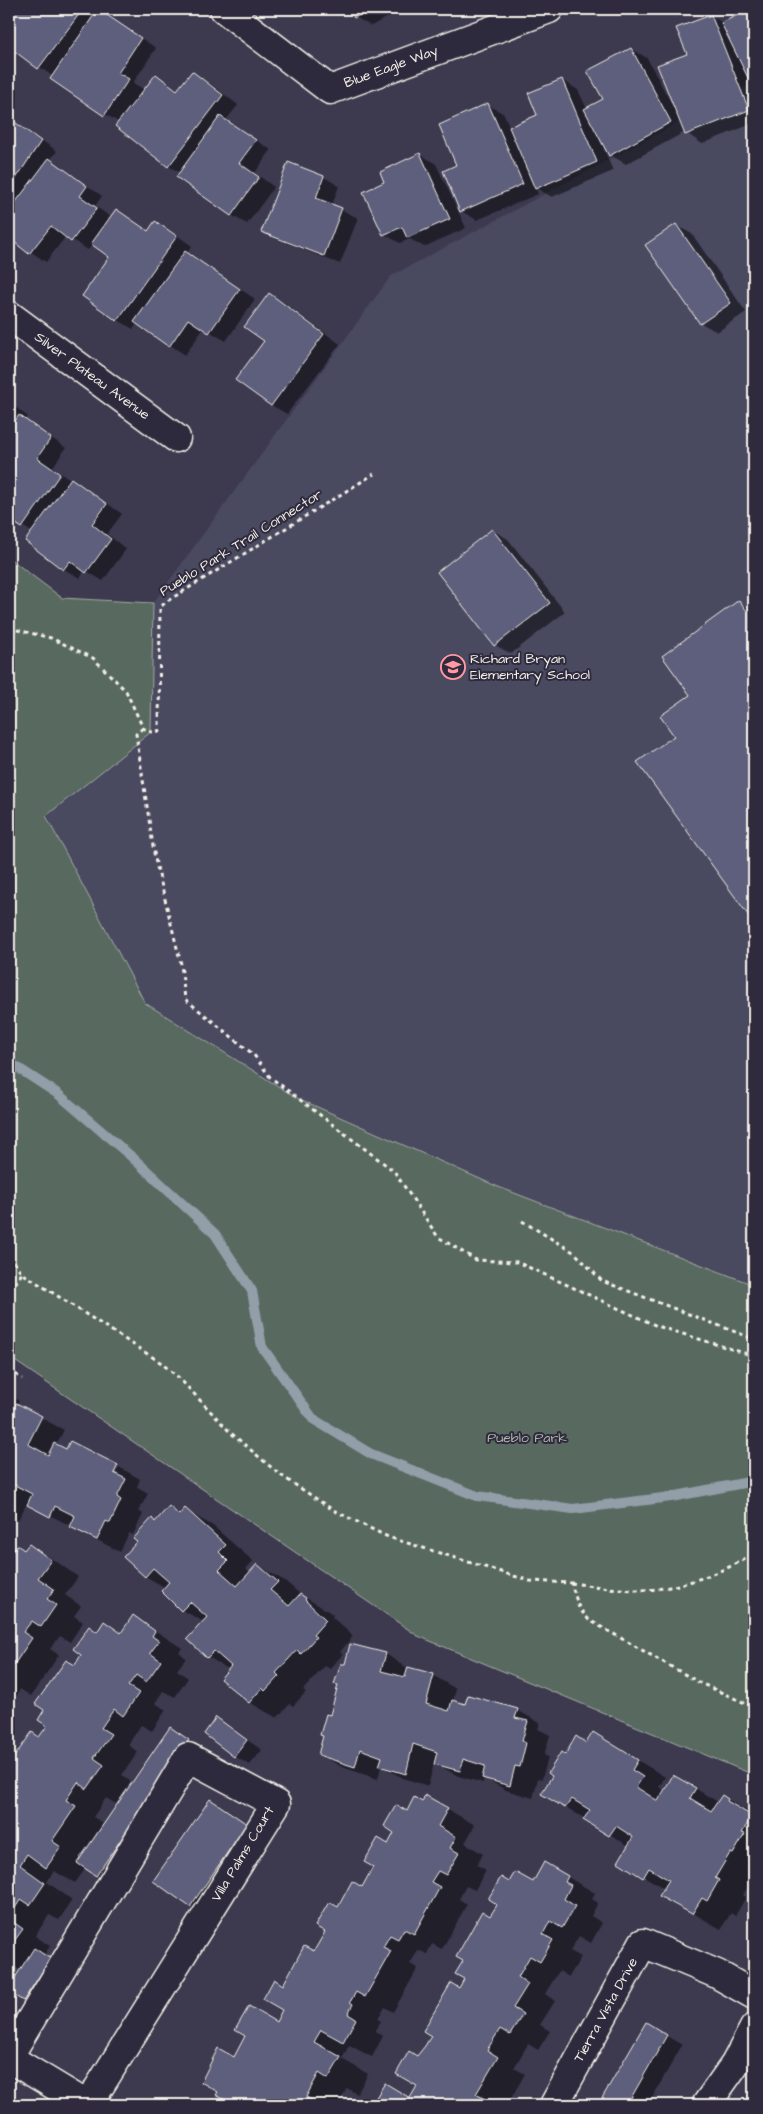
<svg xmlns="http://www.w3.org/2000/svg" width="763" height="2114" viewBox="0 0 763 2114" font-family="'Architects Daughter',sans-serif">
<rect width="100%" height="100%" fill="#3d3a50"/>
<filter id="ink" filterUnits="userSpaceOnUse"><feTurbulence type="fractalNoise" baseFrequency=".02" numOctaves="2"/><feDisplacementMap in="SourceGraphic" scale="10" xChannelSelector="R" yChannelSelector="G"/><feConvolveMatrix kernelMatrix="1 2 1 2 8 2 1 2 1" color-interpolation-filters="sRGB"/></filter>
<g filter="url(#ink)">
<path fill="#4a4860" d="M754,82V1285L496,1186L297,1098L145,1003L46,816L151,732L153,603L391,276Z"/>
<path fill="#596960" stroke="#a6ada4" d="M9,558L62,598L153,603L151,732L46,816L145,1003L297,1098L496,1186L754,1285V1775L418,1636L9,1357Z"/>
<g fill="#0007">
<path d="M9,9H105L102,13L156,48L133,83L145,90L157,76L179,90L193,73L208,82L238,105L226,120L271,150L255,173L274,187L247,224L231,215L181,173L168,166L120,123L105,114L9,45Z"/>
<path d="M351,9H403L371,26L355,17Z"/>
<path d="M754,9V87L752,83L751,84L754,94V123L702,144L685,132L626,164L610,155L598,132L597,133L613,171L552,197L536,188L538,194L477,220L461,211L458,166L488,105L504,114L510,128L539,115L562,80L578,90L587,109L605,100L631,49L647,58L673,107L688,54L711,16L723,23Z"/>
<path d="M9,118L57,151L50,160L102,196L95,206L112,218L116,211L149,232L155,222L171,231L192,246L187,253L255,299L226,341L204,328L185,355L138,323L133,329L118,320L111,256L93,244L88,250L66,236L46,262L9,237Z"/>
<path d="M420,154L436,164L466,228L424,247L410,239L400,243L384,234L386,182Z"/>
<path d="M324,177L339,186L332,205L358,218L340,264L279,240L263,231Z"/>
<path d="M676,225L692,234L746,312L717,332L701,323Z"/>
<path d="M269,294L285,304L340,344L287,414L271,405L266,341Z"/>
<path d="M9,402L28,417L25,420L66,448L52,468L87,489L122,514L107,534L126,549L103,581L85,570L80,578L64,569L26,541L33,533L9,517Z"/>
<path d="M492,530L508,539L565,612L511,654L495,645Z"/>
<path d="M739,602L751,609L754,607V921L639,762L675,736L692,695Z"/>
<path d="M9,1395L19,1401L17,1405L64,1430L56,1445L113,1479L119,1467L140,1479L137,1487L148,1493L139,1511L143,1514L133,1535L129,1533L120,1552L27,1503L18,1520L9,1516Z"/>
<path d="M170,1508L181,1514L185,1510L213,1526L253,1561L246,1569L250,1573L257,1565L285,1581L301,1595L328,1611L333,1615L332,1617L353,1636L340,1652L343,1654L330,1669L325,1666L303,1690L306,1692L293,1706L290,1704L277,1718L249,1702L230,1670L208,1657L189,1639L204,1622L182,1610L166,1588L145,1576L138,1542L152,1520L156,1522Z"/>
<path d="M18,1546L25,1551L29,1546L57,1562L78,1577L65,1595L81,1606L74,1616L83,1622L70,1642L60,1636L50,1649L59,1655L31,1696L20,1689L15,1700L9,1696V1558Z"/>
<path d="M134,1617L182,1648L179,1652L186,1658L177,1670L188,1678L175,1697L163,1691L155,1703L166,1710L152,1731L141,1725L128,1745L138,1752L122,1775L131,1782L116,1804L106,1798L93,1817L103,1823L79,1858L81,1860L171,1728L204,1750L112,1884L86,1868L75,1883L54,1871L47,1882L72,1900L59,1920L49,1915L35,1936L50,1946L44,1955L66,1969L39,2009L9,1990L21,1971L12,1965L9,1967V1785L12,1781L9,1778V1766L32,1733L40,1738L49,1726L75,1666L104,1623L122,1633Z"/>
<path d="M351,1645L386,1654L408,1669L434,1676L456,1689L453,1701L466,1706L517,1710L540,1723L538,1729L550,1735L544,1755L548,1757L542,1779L538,1778L533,1798L506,1790L484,1778L483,1783L458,1776L434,1763L428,1786L403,1778L381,1766L378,1779L342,1767L319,1754Z"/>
<path d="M216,1719L262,1750L250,1765L234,1756Z"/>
<path d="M587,1744L621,1750L665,1777L659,1787L665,1791L674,1776L718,1802L722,1796L754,1815V1876L743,1895L746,1897L735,1916L731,1913L721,1929L689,1911L665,1889L619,1861L629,1846L543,1793L566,1756Z"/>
<path d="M426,1797L475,1825L465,1843L483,1854L477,1865L486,1870L475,1890L466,1886L459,1899L467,1904L442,1949L432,1944L427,1954L418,1950L410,1964L418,1968L393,2012L385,2007L378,2019L381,2021L375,2031L383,2036L372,2057L349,2045L342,2059L368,2074L357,2094L347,2088L338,2105H237L218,2094L234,2058L277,2023L284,2009L283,1986L315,1952L339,1909L363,1889L407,1812L422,1803Z"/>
<path d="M210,1800L262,1834L207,1915L191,1905Z"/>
<path d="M545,1864L595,1893L592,1899L598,1903L591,1916L602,1923L591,1943L579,1936L570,1951L581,1957L569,1977L559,1971L545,1994L555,2001L540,2025L550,2031L538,2050L528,2044L514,2068L525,2074L507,2105L374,2104L411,2099L418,2086V2058L426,2047L466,1978L491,1917L510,1884H533Z"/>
<path d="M646,2024L682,2045L648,2105H599Z"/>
</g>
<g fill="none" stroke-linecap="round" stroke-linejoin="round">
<path stroke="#929ea8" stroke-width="10" d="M9,1062L58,1094L133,1158L215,1234L252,1291L262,1347L313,1419L371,1454L477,1496L573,1509L671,1497L754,1481"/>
</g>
<g fill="#5d5e7c" stroke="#f4f1e8">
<path d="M9,9H83L38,69L9,47Z"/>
<path d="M98,9L141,38L118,73L129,79L104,116L50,79Z"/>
<path d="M349,9H371L354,18Z"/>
<path d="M750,9H754V90L721,23Z"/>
<path d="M711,15L749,110L685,135L657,65L687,54L676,28Z"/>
<path d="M631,48L671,122L609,156L584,109L603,99L587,71Z"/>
<path d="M192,71L223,95L168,167L115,126L156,74L177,90Z"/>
<path d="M562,79L597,162L535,189L509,127L537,115L528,93Z"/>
<path d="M488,103L523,184L460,212L443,171L456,165L439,125Z"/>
<path d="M220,116L256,140L239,163L259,177L231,216L176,177Z"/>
<path d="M9,118L41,141L9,189Z"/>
<path d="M420,153L450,219L407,238L402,227L383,235L363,192L384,182L380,172Z"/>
<path d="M49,158L87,186L80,196L97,208L71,242L51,226L29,254L9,238V211Z"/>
<path d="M288,162L324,176L316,198L342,208L324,256L261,232Z"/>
<path d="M116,209L148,231L155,221L177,236L117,321L82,296L109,257L91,244Z"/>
<path d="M676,224L731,303L700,324L645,245Z"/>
<path d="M185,251L240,289L209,333L188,319L169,347L134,322Z"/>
<path d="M269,293L324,334L271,406L235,380L264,341L244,327Z"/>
<path d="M19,415L51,438L37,458L60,474L22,528L9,519V430Z"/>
<path d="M71,478L107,504L92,524L111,539L86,573L70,561L63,570L25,541Z"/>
<path d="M492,529L550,603L494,646L437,572Z"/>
<path d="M739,600L747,611L754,605V923L637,762L674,736L660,716L690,695L662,656Z"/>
<path d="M16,1403L42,1416L28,1444L48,1455L54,1443L66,1449L70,1441L118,1465L114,1473L126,1479L117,1497L121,1500L110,1523L106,1521L97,1540L70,1527L75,1516L55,1506L50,1517L27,1505L32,1494L9,1482V1413H10Z"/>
<path d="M169,1506L179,1515L185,1508L226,1545L219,1552L228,1561L219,1570L237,1586L257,1564L278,1582L270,1590L289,1606L300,1594L306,1598L305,1600L326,1620L313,1635L316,1637L301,1654L297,1650L276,1673L279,1676L265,1691L262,1688L249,1703L220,1679L231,1666L214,1651L207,1658L187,1639L207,1617L190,1602L181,1611L161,1591L169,1582L153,1568L145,1577L123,1557L137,1542L133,1539L152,1518L155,1522Z"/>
<path d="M29,1544L51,1560L38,1578L54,1589L47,1599L56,1605L41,1627L32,1621L23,1632L32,1638L9,1672V1556L17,1545L24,1550Z"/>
<path d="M133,1615L155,1631L152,1636L159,1641L150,1653L161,1661L146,1682L136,1675L128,1686L139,1693L123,1716L114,1709L101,1728L111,1734L94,1758L104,1765L87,1789L78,1782L66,1800L76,1806L52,1841L61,1847L46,1868L27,1854L20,1865L45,1883L30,1905L21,1899L9,1917V1784L11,1781L9,1780V1764L32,1732L39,1737L47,1726L38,1720L44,1710L35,1704L66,1660L75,1665L81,1655L73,1649L89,1626L97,1632L104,1621L121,1633Z"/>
<path d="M350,1644L386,1653L381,1671L405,1677L408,1667L434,1674L426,1704L449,1711L452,1700L465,1704L468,1695L518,1709L515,1718L528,1721L522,1741L526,1743L520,1767L515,1766L510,1786L482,1778L485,1766L463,1759L460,1771L434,1764L437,1752L413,1744L406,1774L379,1766L382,1757L360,1749L355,1767L318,1755L323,1736L320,1735L326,1714L330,1715L338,1685L334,1684L341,1664H345Z"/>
<path d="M216,1717L247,1740L234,1757L204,1734Z"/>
<path d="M170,1727L189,1740L96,1876L77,1863Z"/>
<path d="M593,1732L638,1760L632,1770L643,1777L636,1787L658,1801L673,1775L696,1788L690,1798L711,1811L722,1795L728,1799L727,1801L752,1816L742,1833L745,1834L733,1854L730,1853L715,1878L719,1880L707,1901L702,1898L692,1914L659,1896L669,1880L649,1868L643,1878L618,1862L633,1837L616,1826L609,1836L583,1820L590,1810L572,1799L565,1808L541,1794L552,1776L548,1773L561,1752L565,1755L576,1736L586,1743Z"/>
<path d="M425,1795L448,1808L438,1826L456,1837L450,1848L459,1853L446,1875L438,1871L431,1882L440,1887L414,1934L404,1929L398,1939L390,1935L383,1947L391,1951L365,1997L356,1992L350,2002L353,2004L348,2014L356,2019L343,2042L321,2030L314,2042L341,2057L328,2079L319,2073L306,2097L321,2105H243L240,2104L235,2105L216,2095L218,2092L201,2082L218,2048L234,2057L245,2036L235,2030L249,2006L276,2022L282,2010L263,1999L274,1979L283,1985L304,1946L314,1951L325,1932L315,1926L329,1902L338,1907L352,1881L362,1887L373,1867L364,1862L378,1838L388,1844L394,1833L384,1826L396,1805L407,1811L414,1797L422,1802Z"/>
<path d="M210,1799L247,1824L190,1907L153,1881Z"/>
<path d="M544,1862L568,1876L565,1882L571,1885L564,1899L575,1906L562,1928L550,1921L543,1934L553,1940L540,1962L530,1956L518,1977L528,1984L513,2008L523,2014L510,2035L500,2029L487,2050L498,2057L476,2094L485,2099L481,2105L372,2104L385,2083L410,2098L417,2086L396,2074L409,2051L417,2056L425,2046L431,2036L423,2031L451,1983L459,1988L464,1979L455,1974L463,1961L456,1957L482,1911L490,1916L497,1905L488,1899L501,1877L509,1882L515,1872L533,1882Z"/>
<path d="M9,1919L23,1929L9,1948Z"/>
<path d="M34,1948L51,1959L23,2001L9,1992V1987Z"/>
<path d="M646,2022L667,2035L627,2105H598Z"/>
</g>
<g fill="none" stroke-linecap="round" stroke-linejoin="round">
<defs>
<g id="minor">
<path d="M224,9L330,90L549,9"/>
<path d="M9,315L176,438"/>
<path d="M9,2056L188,1757L276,1804L88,2105"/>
<path d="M9,2058L87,2105"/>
<path d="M554,2105L643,1943L717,1974L754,1995"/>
</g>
<path id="tertiary" d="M706,2105L735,2064L754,2028"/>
</defs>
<use href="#minor" stroke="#f4f1e8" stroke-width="31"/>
<use href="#tertiary" stroke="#f4f1e8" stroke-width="31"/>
<g stroke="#f4f1e8" stroke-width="3" stroke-dasharray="4 4" stroke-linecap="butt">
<path d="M9,628L51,638L93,658L126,691L143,728L151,732L159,731L160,607L169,600L374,474"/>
<path d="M143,728L136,734L155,859L181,964L185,999L254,1055L270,1077L394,1171L438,1237L476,1260L517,1262L657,1326L754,1356"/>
<path d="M522,1221L575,1253L602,1281L754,1339"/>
<path d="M9,1255L22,1273L160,1362L178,1377L231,1433L279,1474L333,1510L388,1537L530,1581L571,1583L579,1608L589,1620L700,1683L754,1707"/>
<path d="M9,1288L13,1287L22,1273"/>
<path d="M9,1369L22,1379"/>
<path d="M571,1583C594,1586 618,1590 641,1590C676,1590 724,1572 754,1554"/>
</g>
<use href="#minor" stroke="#2f2a3d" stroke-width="28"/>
<use href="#tertiary" stroke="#2f2a3d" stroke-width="28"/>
</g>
</g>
<defs>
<symbol id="school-ring" viewBox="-11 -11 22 22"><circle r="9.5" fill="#2f2a3d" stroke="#ff9aa2" stroke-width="1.5"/><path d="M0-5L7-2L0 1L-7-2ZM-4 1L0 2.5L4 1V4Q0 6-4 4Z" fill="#ff9aa2"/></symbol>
</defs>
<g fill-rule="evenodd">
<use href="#school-ring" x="439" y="653" width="28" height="28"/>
</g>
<g text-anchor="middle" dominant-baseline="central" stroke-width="4" stroke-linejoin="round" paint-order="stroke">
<g font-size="14" fill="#f4f1e8" stroke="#2f2a3d">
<text transform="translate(391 67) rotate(-20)">Blue Eagle Way</text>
<text transform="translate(92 376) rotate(36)">Silver Plateau Avenue</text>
<text transform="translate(241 543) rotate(-32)">Pueblo Park Trail Connector</text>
<text transform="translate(243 1854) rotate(-59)">Villa Palms Court</text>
<text transform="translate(606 2010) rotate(-61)">Tierra Vista Drive</text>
</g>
<g font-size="14" fill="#f4f1e8" stroke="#2f2a3d" text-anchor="start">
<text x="470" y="659">Richard Bryan<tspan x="470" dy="16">Elementary School</tspan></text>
</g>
<g font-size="14" fill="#aeb4ab" stroke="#2f2a3d">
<text x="527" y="1438">Pueblo Park</text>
</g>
</g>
<rect width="763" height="2114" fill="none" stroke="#2f2a3d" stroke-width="30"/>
<rect x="15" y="15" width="733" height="2084" fill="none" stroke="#f4f1e8" stroke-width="2" filter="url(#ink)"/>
</svg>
